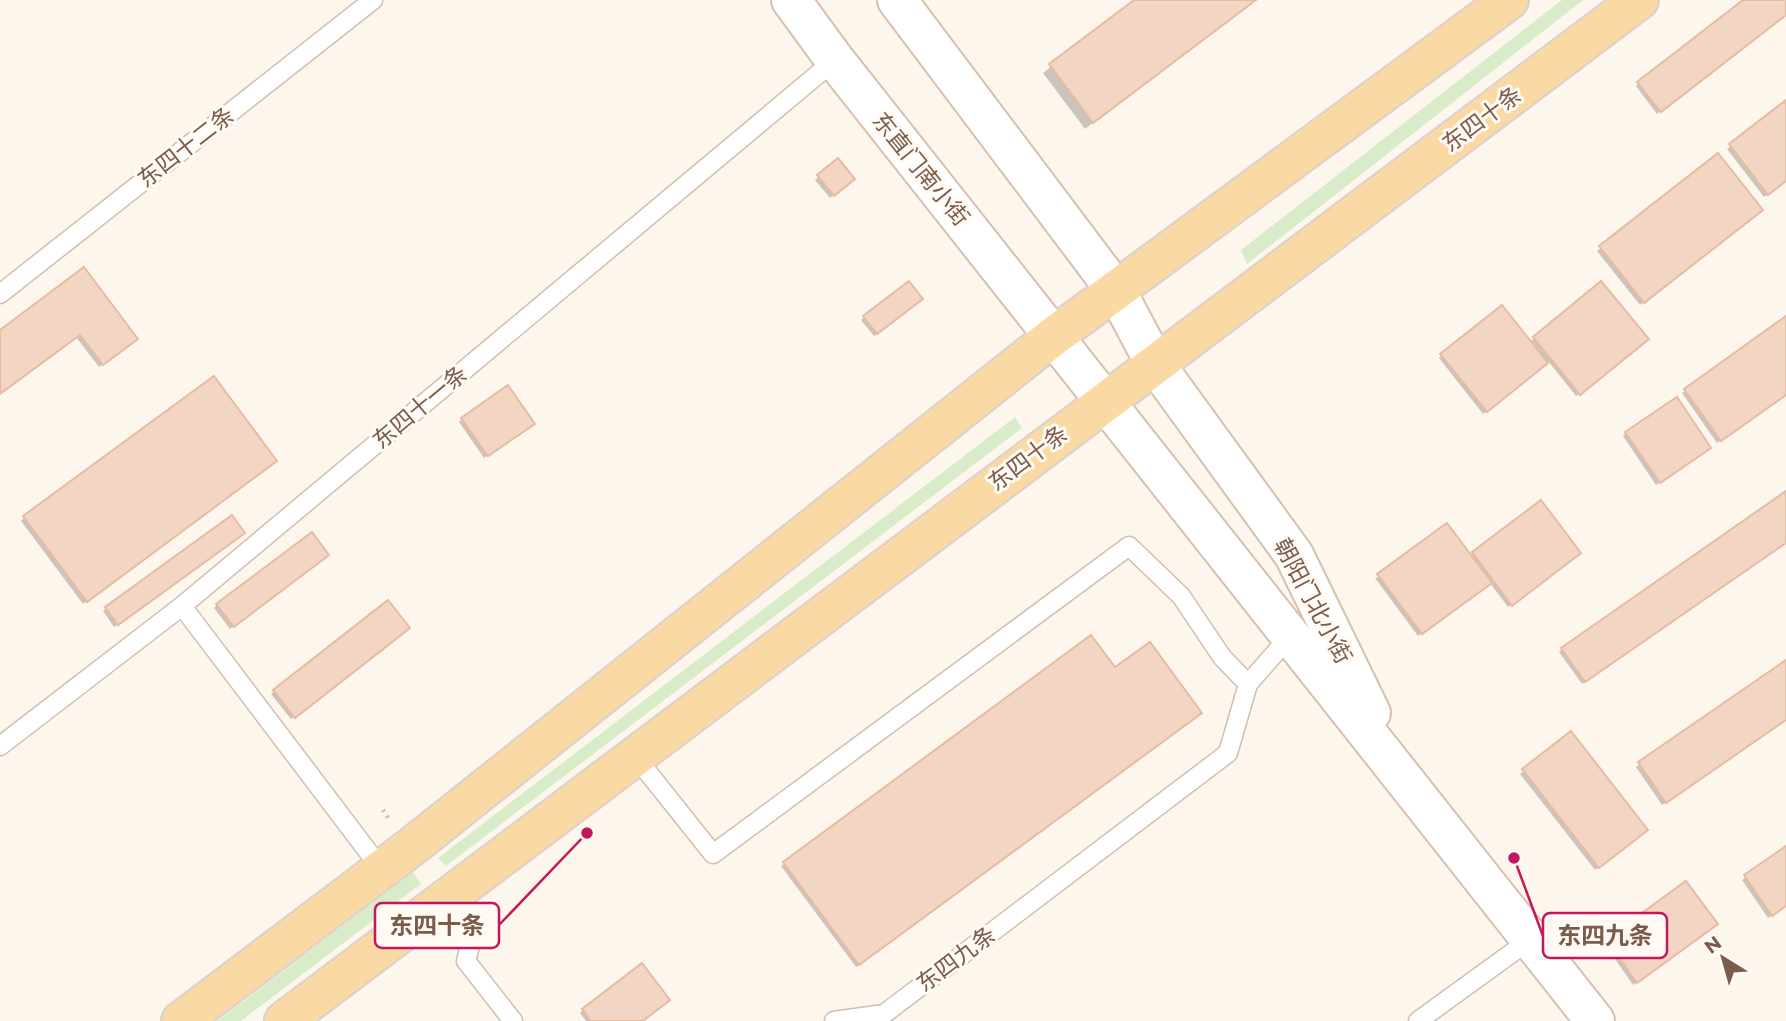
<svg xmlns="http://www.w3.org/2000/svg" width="1786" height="1021" viewBox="0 0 1786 1021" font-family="Montserrat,'Noto Sans SC',sans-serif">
<rect width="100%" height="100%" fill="#fdf6ec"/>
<g fill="#d8ecc9">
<path d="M1562,0H1583L1247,264L1241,250Z"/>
<path d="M1015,417L1022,428L446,866L438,858Z"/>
<path d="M413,872L421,884L241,1021H217Z"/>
</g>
<g fill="#0003">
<path d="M1137,0H1256L1085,129L1043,73Z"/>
<path d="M1746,0H1786V14L1657,114L1636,86Z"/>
<path d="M1786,103V180L1764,197L1727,149Z"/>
<path d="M1717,155L1757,213L1640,305L1597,251Z"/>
<path d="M837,161L850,182L830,198L815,180Z"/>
<path d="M83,270L132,342L99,367L76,337L0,393V332Z"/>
<path d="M918,302L874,336L861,320L864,317Z"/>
<path d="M1786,318V394L1717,443L1682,393Z"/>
<path d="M1534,338L1643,342L1576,396L1548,361L1483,414L1439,358L1442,355L1529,343Z"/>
<path d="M462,419L530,427L484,458L459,422Z"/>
<path d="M1626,433L1706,451L1656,485L1623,436Z"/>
<path d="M272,464L83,604L21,521L24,518Z"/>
<path d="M1786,493V542L1582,684L1559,652L1562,649Z"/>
<path d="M239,536L114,627L103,611L106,608Z"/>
<path d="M1473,554L1576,556L1508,607L1490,583L1418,636L1375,578Z"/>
<path d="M324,558L230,629L214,608L217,605Z"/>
<path d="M404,631L291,719L271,694L274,691Z"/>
<path d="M1786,662V719L1662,805L1636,767Z"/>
<path d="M1114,670L1196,716L856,967L781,866Z"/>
<path d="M1571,733L1643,833L1595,870L1520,774Z"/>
<path d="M1786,848V905L1768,918L1742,880Z"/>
<path d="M1686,883L1713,927L1633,985L1604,943Z"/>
<path d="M583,1010L641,1021H586L580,1013Z"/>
</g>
<g fill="#f3d5c3" stroke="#e6bba3" stroke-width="2">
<path d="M1134,0H1256L1093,123L1049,64Z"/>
<path d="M1743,0H1786V15L1661,112L1637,82Z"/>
<path d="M1786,100V181L1768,195L1729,144Z"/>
<path d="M1718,153L1763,210L1644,303L1599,246Z"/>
<path d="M838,158L855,179L834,196L817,175Z"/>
<path d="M84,267L138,339L103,365L80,335L0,394V330Z"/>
<path d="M909,281L923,299L877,334L863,316Z"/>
<path d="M1601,281L1649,339L1580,395L1533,337Z"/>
<path d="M1502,305L1548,363L1487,412L1440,354Z"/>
<path d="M1786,316V395L1721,441L1684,389Z"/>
<path d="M214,376L277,461L87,602L23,516Z"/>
<path d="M508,385L535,424L488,456L461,418Z"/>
<path d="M1677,397L1711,448L1660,483L1625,432Z"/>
<path d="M1786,491V543L1585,682L1561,648Z"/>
<path d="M1541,500L1581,553L1512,606L1472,552Z"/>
<path d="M232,515L245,533L118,625L105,607Z"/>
<path d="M1447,523L1492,583L1422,634L1377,574Z"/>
<path d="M312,532L329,555L234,627L216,604Z"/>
<path d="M388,600L410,628L295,718L273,690Z"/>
<path d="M1091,635L1115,667L1150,642L1202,713L859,965L783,862Z"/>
<path d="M1786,660V720L1666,803L1638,762Z"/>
<path d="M1571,731L1648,830L1599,868L1522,769Z"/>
<path d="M1786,846V906L1772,916L1744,875Z"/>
<path d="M1686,881L1718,924L1637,983L1606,939Z"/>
<path d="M642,963L670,1000L643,1021H591L582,1009Z"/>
</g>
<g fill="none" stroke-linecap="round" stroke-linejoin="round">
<defs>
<g id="service">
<path d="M0,294L373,0"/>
<path d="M182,606L382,870"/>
<path d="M0,746L182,606L835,60"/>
<path d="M634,755L713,854L1129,546L1181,596L1222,657L1248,684"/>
<path d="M446,898L473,934L466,961L513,1021"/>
<path d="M834,1021L884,1014L1228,753L1248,684L1290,636"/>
<path d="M1418,1021L1531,939"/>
</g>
<g id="secondary">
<path d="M791,0L835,60L1595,1021"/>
<path d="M897,0L1117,292L1155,364L1294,555L1371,713"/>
</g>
<g id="primary">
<path d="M181,1021L410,848L1054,336L1509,0"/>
<path d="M284,1021L1639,0"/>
</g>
</defs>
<use href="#service" stroke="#d1beb0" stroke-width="21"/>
<use href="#secondary" stroke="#d6c0b0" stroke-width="42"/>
<use href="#primary" stroke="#dad1cd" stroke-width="42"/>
<path stroke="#d9b8a5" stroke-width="4.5" stroke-dasharray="2 5" stroke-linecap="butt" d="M383,810L390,821"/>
<use href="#service" stroke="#fff" stroke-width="18"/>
<use href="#secondary" stroke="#fff" stroke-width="38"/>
<use href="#primary" stroke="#fbd9a5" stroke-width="38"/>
</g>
<g text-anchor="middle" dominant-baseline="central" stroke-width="6" stroke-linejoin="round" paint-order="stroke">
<g font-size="23" fill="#7a5c4d" stroke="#fffaf3">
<text transform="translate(1482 119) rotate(-37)">东四十条</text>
<text transform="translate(186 147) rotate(-38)">东四十二条</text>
<text transform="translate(921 169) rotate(51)">东直门南小街</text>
<text transform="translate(420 407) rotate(-40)">东四十一条</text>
<text transform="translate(1028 458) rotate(-37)">东四十条</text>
<text transform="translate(1313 601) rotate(62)">朝阳门北小街</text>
<text transform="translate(956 959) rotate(-37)">东四九条</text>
</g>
</g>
<path fill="none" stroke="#c2185b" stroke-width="2.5" d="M587 833L499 925M1514 858L1543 936"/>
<g fill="#c2185b" stroke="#fffaf3" stroke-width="2.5">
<circle cx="587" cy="833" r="7"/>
<circle cx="1514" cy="858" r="7"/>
</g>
<g fill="#fffaf3" stroke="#c2185b" stroke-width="2.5">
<rect x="375" y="903" width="124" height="45" rx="7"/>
<rect x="1543" y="913" width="124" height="45" rx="7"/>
</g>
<g font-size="24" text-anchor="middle" font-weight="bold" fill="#7a5c4d">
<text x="437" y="934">东四十条</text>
<text x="1605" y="944">东四九条</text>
</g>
<g transform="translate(1723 958) rotate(323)" stroke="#fffaf3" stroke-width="5" paint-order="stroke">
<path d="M0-5L12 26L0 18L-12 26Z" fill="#7a5c4d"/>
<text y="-10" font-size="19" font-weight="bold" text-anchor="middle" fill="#7a5c4d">N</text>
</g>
</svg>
